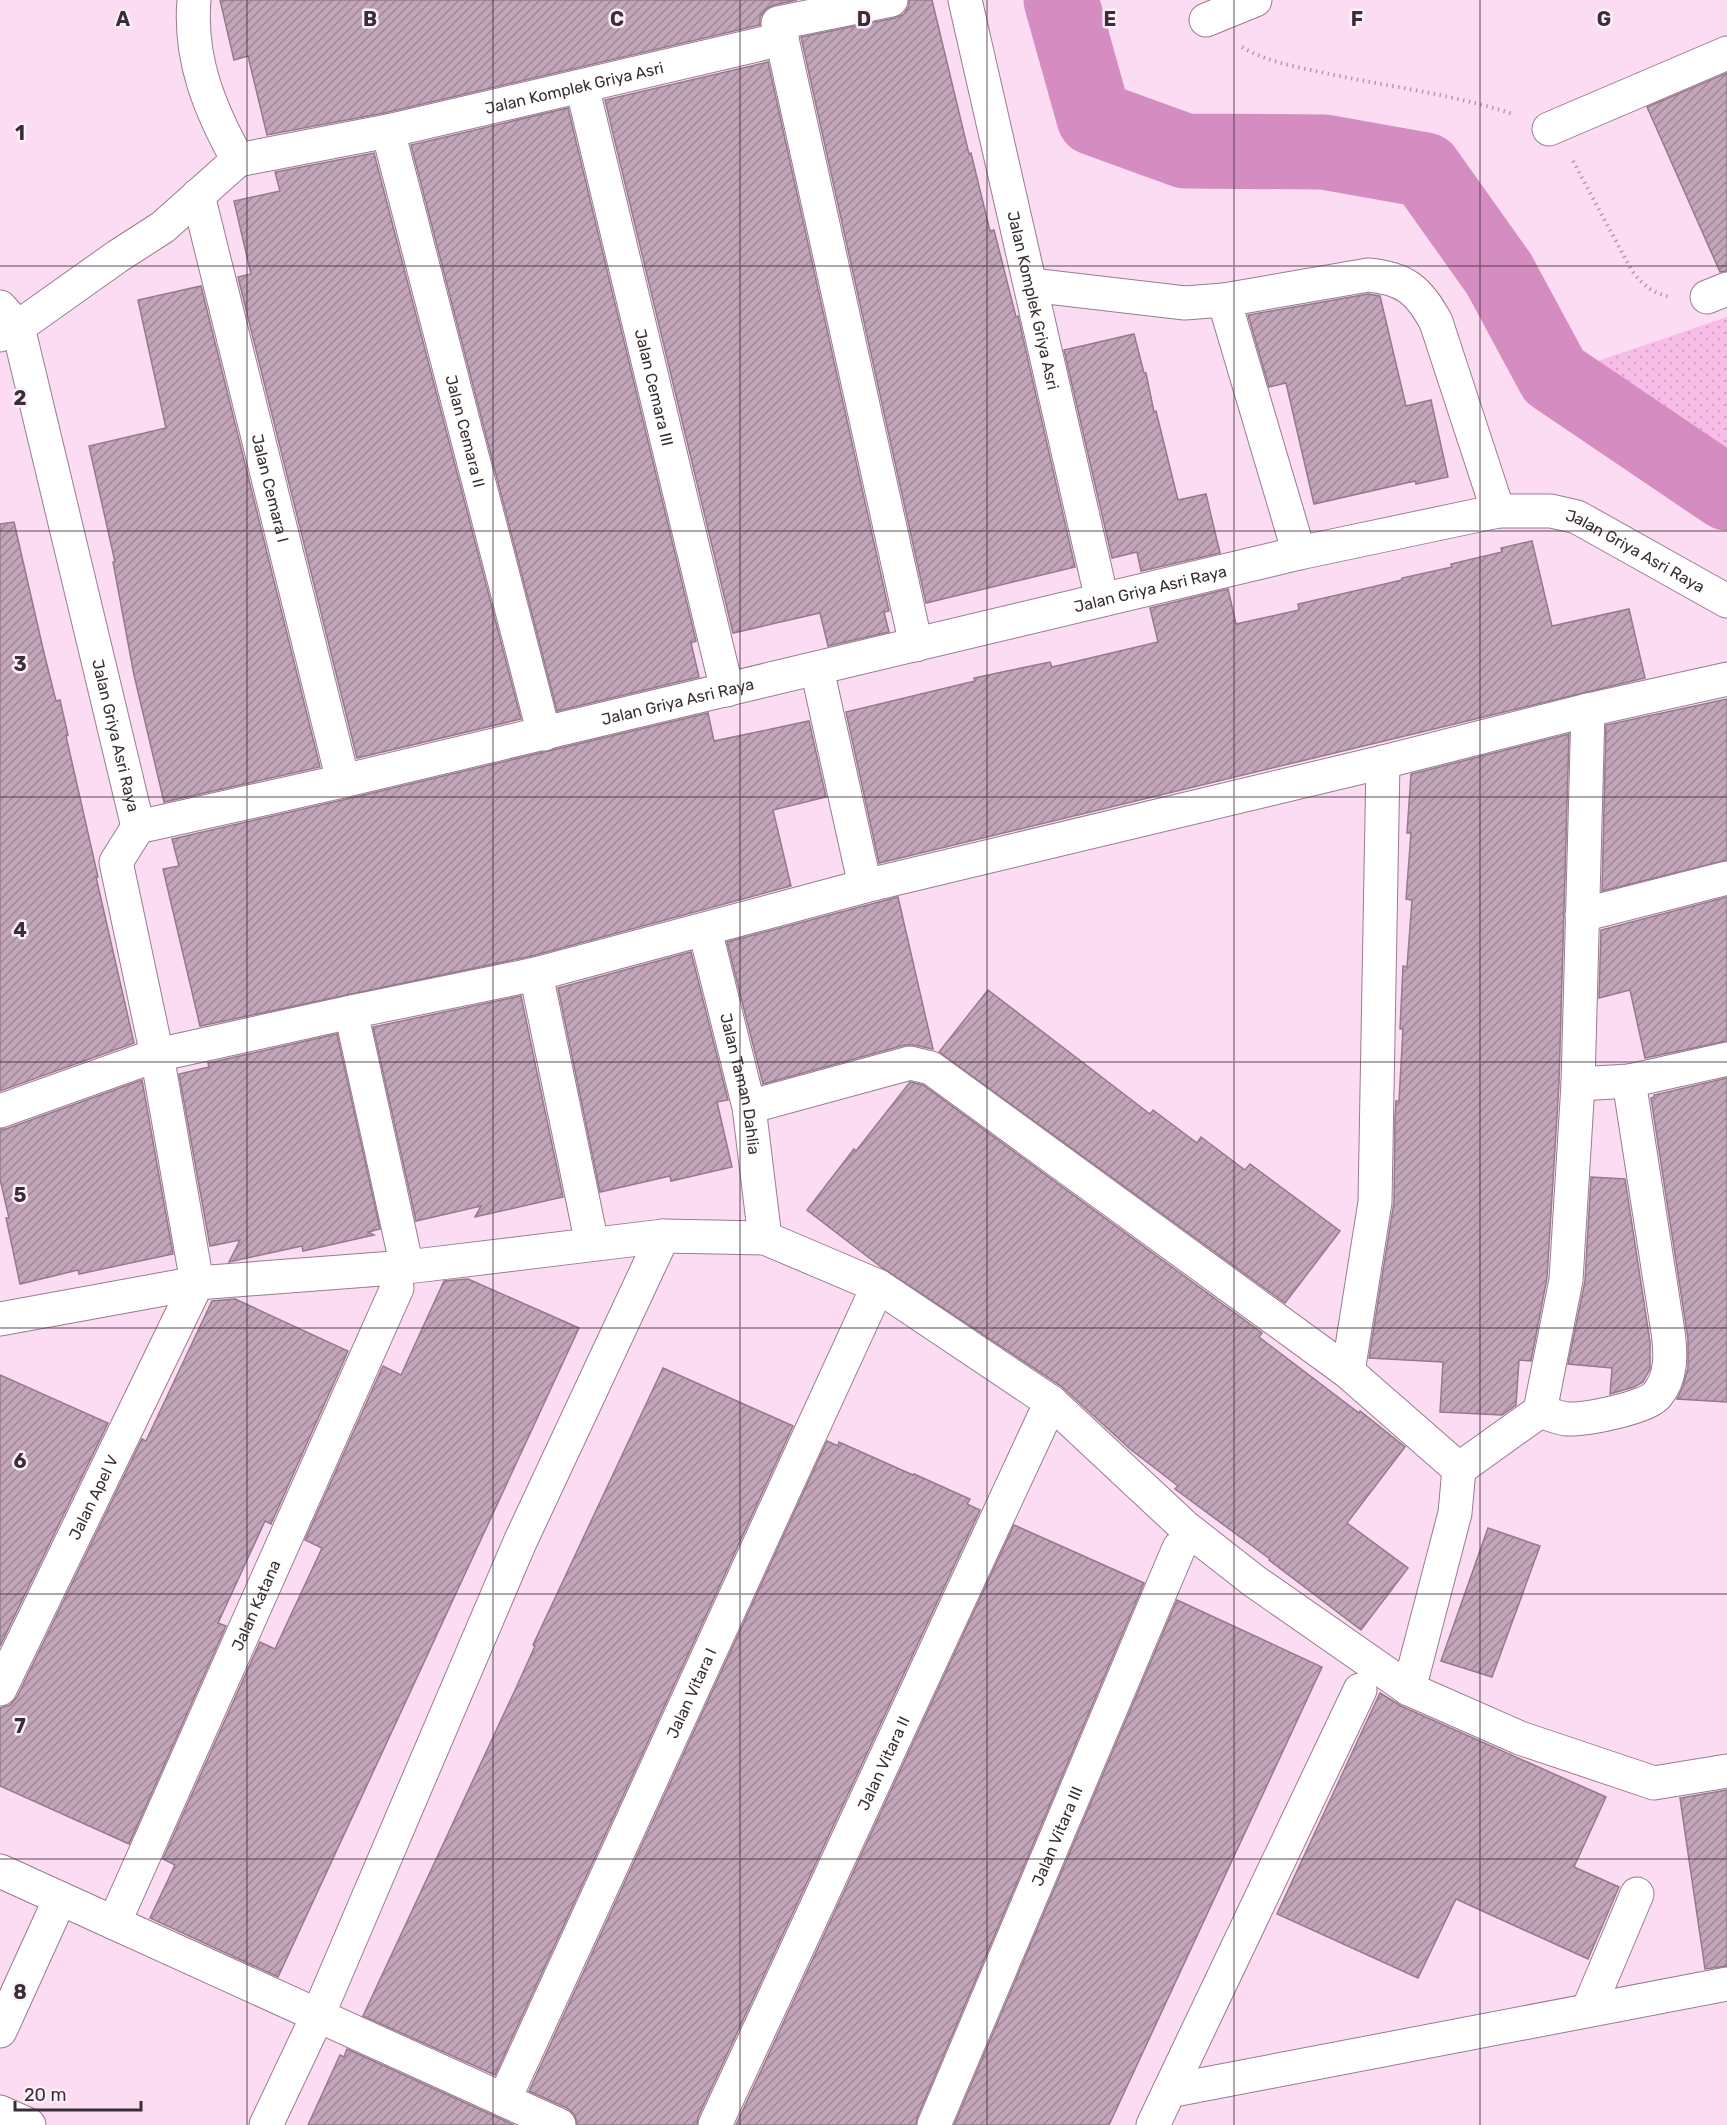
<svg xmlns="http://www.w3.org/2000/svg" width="1727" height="2125" viewBox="0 0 1727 2125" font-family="Rubik,sans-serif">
<defs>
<pattern id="grass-dots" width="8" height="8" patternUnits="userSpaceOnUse" patternTransform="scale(1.5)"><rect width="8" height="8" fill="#f7bde6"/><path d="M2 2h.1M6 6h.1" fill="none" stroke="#d4a3c6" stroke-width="1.8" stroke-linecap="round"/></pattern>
<pattern id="building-hatch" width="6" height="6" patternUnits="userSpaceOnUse" patternTransform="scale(1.5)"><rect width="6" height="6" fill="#c3a5b9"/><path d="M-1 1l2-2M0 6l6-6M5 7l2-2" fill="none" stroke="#9f8797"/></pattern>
</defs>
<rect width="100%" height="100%" fill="#fcdcf2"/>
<path fill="url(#grass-dots)" d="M1727,317V495L1554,376Z"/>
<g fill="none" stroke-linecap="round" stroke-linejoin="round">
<path stroke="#d58cc1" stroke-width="75" d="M1061,0L1094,118L1185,151L1324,152L1425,170L1499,274L1554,376L1727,493"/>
</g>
<g fill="url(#building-hatch)" stroke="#96798d" stroke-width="1.5">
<path d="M220,0H797L774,5L766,9L760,17V25L384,113L267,135L248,56L234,60Z"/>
<path d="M909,0H932L969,154L971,153L990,231L994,230L1016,317L1018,316L1075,567L926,603L801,37L895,18L904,14L909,6Z"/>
<path d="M768,62L889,611L884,612L889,632L828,646L820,613L733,633L605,100Z"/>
<path d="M1727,73V271L1720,272L1647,107Z"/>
<path d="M568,108L696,641L691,643L699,677L557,711L411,145Z"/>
<path d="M374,153L521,719L357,758L238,277L251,274L234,201L280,191L275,172Z"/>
<path d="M201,286L320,767L164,802L134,675L113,562H115L89,446L166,428L138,300Z"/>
<path d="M1368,294L1380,296L1406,406L1431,400L1448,477L1416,484L1415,481L1314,504L1286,383L1269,387L1248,315Z"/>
<path d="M1134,334L1144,373H1146L1154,412L1156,411L1178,500L1206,494L1220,553L1141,571L1137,552L1112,558L1064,350Z"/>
<path d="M14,522L44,653L56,701L60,700L68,735L66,736L98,877H96L134,1043L0,1091V524Z"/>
<path d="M1532,541L1552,626L1629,609L1645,678L879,863L846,712L975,681L974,678L1007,671L1050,662L1052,667L1158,642L1150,608L1228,589L1236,624L1299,610L1298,604L1402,580V578L1452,567L1451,564L1502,552L1501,548Z"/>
<path d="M1727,699V860L1602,891L1606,725Z"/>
<path d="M708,713L714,741L809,721L826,797L773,810L791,886L532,956L200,1026L163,869L179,866L172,839L347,799Z"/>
<path d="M1569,734L1559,1083L1547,1278L1531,1361L1519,1360L1516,1405L1502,1415L1440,1412L1443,1362L1369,1358L1394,1202L1395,1118L1396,1101H1399L1403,1029H1400L1403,966L1407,967L1412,900L1406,899L1411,833H1407L1411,774Z"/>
<path d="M898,897L933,1049L914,1045H905L763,1084L727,942Z"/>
<path d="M1727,897V1041L1645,1058L1630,990L1599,998L1601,930Z"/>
<path d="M691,952L728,1100L717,1102L732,1167L671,1181L670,1176L600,1192L558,988Z"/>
<path d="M988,990L1150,1114L1153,1110L1197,1143L1201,1137L1245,1170L1250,1164L1340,1231L1285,1303L939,1052Z"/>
<path d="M521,996L563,1197L475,1217L481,1206L416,1221L373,1027Z"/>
<path d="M337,1034L380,1229L368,1232L374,1235L303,1251L302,1246L229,1262L240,1240L210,1246L179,1074L209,1067L208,1063Z"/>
<path d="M1727,1078V1402L1677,1399L1683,1386L1688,1368V1339L1651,1098L1654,1097V1095Z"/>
<path d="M142,1080L173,1254L79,1274L78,1270L20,1284L6,1218H9L0,1179V1129H6Z"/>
<path d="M910,1082L923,1085L1262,1333L1259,1337L1359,1413L1360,1411L1405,1447L1347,1523L1408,1568L1361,1630L1269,1560L1270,1559L1175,1489L1178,1486L1130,1449L1061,1386L881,1267L807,1210L854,1149L856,1151Z"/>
<path d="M1591,1177L1625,1179L1650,1342V1369L1643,1382L1634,1387L1610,1394L1612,1368L1568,1364L1585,1281Z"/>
<path d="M468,1279L579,1328L278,1977L150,1918L175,1865L163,1859L260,1642L275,1649L322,1548L305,1540L383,1366L401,1375L444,1281Z"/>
<path d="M235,1299L348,1351L271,1524L265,1521L218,1623L226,1626L129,1844L0,1786V1708L10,1705L17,1697L142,1439L146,1441L212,1301Z"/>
<path d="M663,1368L793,1426L495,2075L363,2016L516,1688L535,1646L533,1645Z"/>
<path d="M0,1375L108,1423L0,1646Z"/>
<path d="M827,1441L838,1446L839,1442L913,1475L914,1474L970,1499L967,1504L980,1510L698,2117L697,2125H577L575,2115L567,2108L529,2091Z"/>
<path d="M1014,1525L1144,1583L917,2118L916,2125H736Z"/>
<path d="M1488,1528L1540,1546L1492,1677L1441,1661Z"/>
<path d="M1177,1600L1322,1667L1109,2125H954Z"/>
<path d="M1380,1693L1401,1706L1606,1797L1574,1867L1619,1887L1588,1959L1456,1899L1418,1978L1277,1914Z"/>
<path d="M1727,1790V1966L1705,1969L1680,1798Z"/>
<path d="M347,2049L514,2125H308L340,2055L344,2057Z"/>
</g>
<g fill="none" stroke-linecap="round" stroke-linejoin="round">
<defs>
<g id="street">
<path id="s1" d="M965,0L1102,600"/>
<path d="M1206,20L1255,0"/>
<path d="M782,39L916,645"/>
<path id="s2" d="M582,86L727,690"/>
<path d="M1549,129L1727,53"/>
<path id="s3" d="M388,131L544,734"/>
<path id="s4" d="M238,160L388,131L782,39L778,23L891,0"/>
<path id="s5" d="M198,195L343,781"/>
<path d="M1031,285L1185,303L1224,300L1368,275C1404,278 1419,290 1436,322L1498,511"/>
<path d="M1707,297L1727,289"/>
<path d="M1224,300L1299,553"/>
<path id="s6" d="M0,307L18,327L138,827L343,781L1299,553L1498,511H1551L1577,517L1727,601"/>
<path d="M0,335L18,327L118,256L163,227L238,160C210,110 189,59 194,0"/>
<path d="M817,669L865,886"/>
<path d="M1582,915L1727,878"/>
<path id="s7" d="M705,930L749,1107L765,1238"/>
<path d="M536,974L592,1244"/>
<path d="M351,1012L407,1267"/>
<path d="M1578,1084L1629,1081L1727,1059"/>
<path d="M749,1107L910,1063L931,1068L1348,1372L1459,1469"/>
<path d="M0,1111L157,1055L351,1012L536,974L865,886L1383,762L1588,710L1727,679"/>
<path d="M0,1319L197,1283L407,1267L663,1236L765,1238L878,1286L1051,1402L1185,1527L1254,1581L1409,1689L1520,1738L1654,1783L1727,1771"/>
<path d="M1348,1372L1375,1202L1383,762"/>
<path d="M1540,1411C1549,1414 1558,1418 1567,1419C1584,1420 1647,1408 1657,1395C1672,1377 1671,1354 1668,1332L1629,1081"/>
<path id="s8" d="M0,1689L197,1283L157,1055L116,862L138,827"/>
<path d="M1409,1689L1455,1513L1459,1469L1540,1411L1566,1280L1578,1084L1588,710"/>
<path d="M0,1871L559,2125"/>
<path id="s9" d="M114,1923L397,1288"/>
<path d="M1588,2010L1637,1894"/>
<path d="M0,2031L60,1899"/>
<path d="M1169,2091L1727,1984"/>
<path id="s10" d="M504,2100L878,1286"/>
<path d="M0,2112L29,2125"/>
<path d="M266,2125L318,2015L520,1542L663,1236"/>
<path id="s11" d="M715,2125L1051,1402"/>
<path id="s12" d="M934,2125L1179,1548"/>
<path d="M1153,2125L1360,1690"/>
</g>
</defs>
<use href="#street" stroke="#987c90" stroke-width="35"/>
<g stroke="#b39bac" stroke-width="4" stroke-dasharray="1.5 4.5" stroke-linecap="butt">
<path d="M1242,47C1268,63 1303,68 1334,75C1393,87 1455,95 1513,114"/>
<path d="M1573,161L1632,271C1643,285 1652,293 1670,297"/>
</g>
<use href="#street" stroke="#fff" stroke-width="33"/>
</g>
<path fill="none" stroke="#3a2e36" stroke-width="1.5" stroke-opacity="0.55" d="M247,0V2125M493,0V2125M740,0V2125M987,0V2125M1234,0V2125M1480,0V2125M0,266H1727M0,531H1727M0,797H1727M0,1062H1727M0,1328H1727M0,1594H1727M0,1859H1727"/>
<g text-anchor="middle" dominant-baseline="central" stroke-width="5" stroke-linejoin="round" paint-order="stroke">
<g font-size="16" fill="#3a2e36" stroke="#fdf0f9">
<text stroke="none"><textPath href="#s4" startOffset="344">Jalan Komplek Griya Asri</textPath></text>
<text stroke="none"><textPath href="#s1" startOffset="308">Jalan Komplek Griya Asri</textPath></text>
<text stroke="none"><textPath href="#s2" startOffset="310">Jalan Cemara III</textPath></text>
<text stroke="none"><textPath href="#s3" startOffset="310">Jalan Cemara II</textPath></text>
<text stroke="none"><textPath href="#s5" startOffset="302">Jalan Cemara I</textPath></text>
<text stroke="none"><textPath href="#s6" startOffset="2084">Jalan Griya Asri Raya</textPath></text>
<text stroke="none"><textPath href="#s6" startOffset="1581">Jalan Griya Asri Raya</textPath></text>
<text stroke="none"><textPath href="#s6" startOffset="1095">Jalan Griya Asri Raya</textPath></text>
<text stroke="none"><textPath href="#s6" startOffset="447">Jalan Griya Asri Raya</textPath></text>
<text stroke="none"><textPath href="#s7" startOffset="158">Jalan Taman Dahlia</textPath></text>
<text stroke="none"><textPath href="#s8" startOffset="213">Jalan Apel V</textPath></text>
<text stroke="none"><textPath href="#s9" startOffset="348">Jalan Katana</textPath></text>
<text stroke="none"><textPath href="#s10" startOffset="448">Jalan Vitara I</textPath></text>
<text stroke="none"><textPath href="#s11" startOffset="399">Jalan Vitara II</textPath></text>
<text stroke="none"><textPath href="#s12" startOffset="314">Jalan Vitara III</textPath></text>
</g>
</g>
<g font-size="20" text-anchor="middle" font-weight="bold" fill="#3a2e36" stroke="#fdf0f9" stroke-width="5" stroke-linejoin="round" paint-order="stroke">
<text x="123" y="26">A</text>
<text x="370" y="26">B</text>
<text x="617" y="26">C</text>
<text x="864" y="26">D</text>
<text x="1110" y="26">E</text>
<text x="1357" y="26">F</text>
<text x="1604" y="26">G</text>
<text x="20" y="140">1</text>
<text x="20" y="405">2</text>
<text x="20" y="671">3</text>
<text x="20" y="937">4</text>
<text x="20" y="1202">5</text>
<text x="20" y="1468">6</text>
<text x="20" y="1733">7</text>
<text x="20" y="1999">8</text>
</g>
<path d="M15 2101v9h126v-9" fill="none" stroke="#3a2e36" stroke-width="3"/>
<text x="24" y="2101" font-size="18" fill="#3a2e36" stroke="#fdf0f9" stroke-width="4.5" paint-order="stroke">20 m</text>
</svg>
